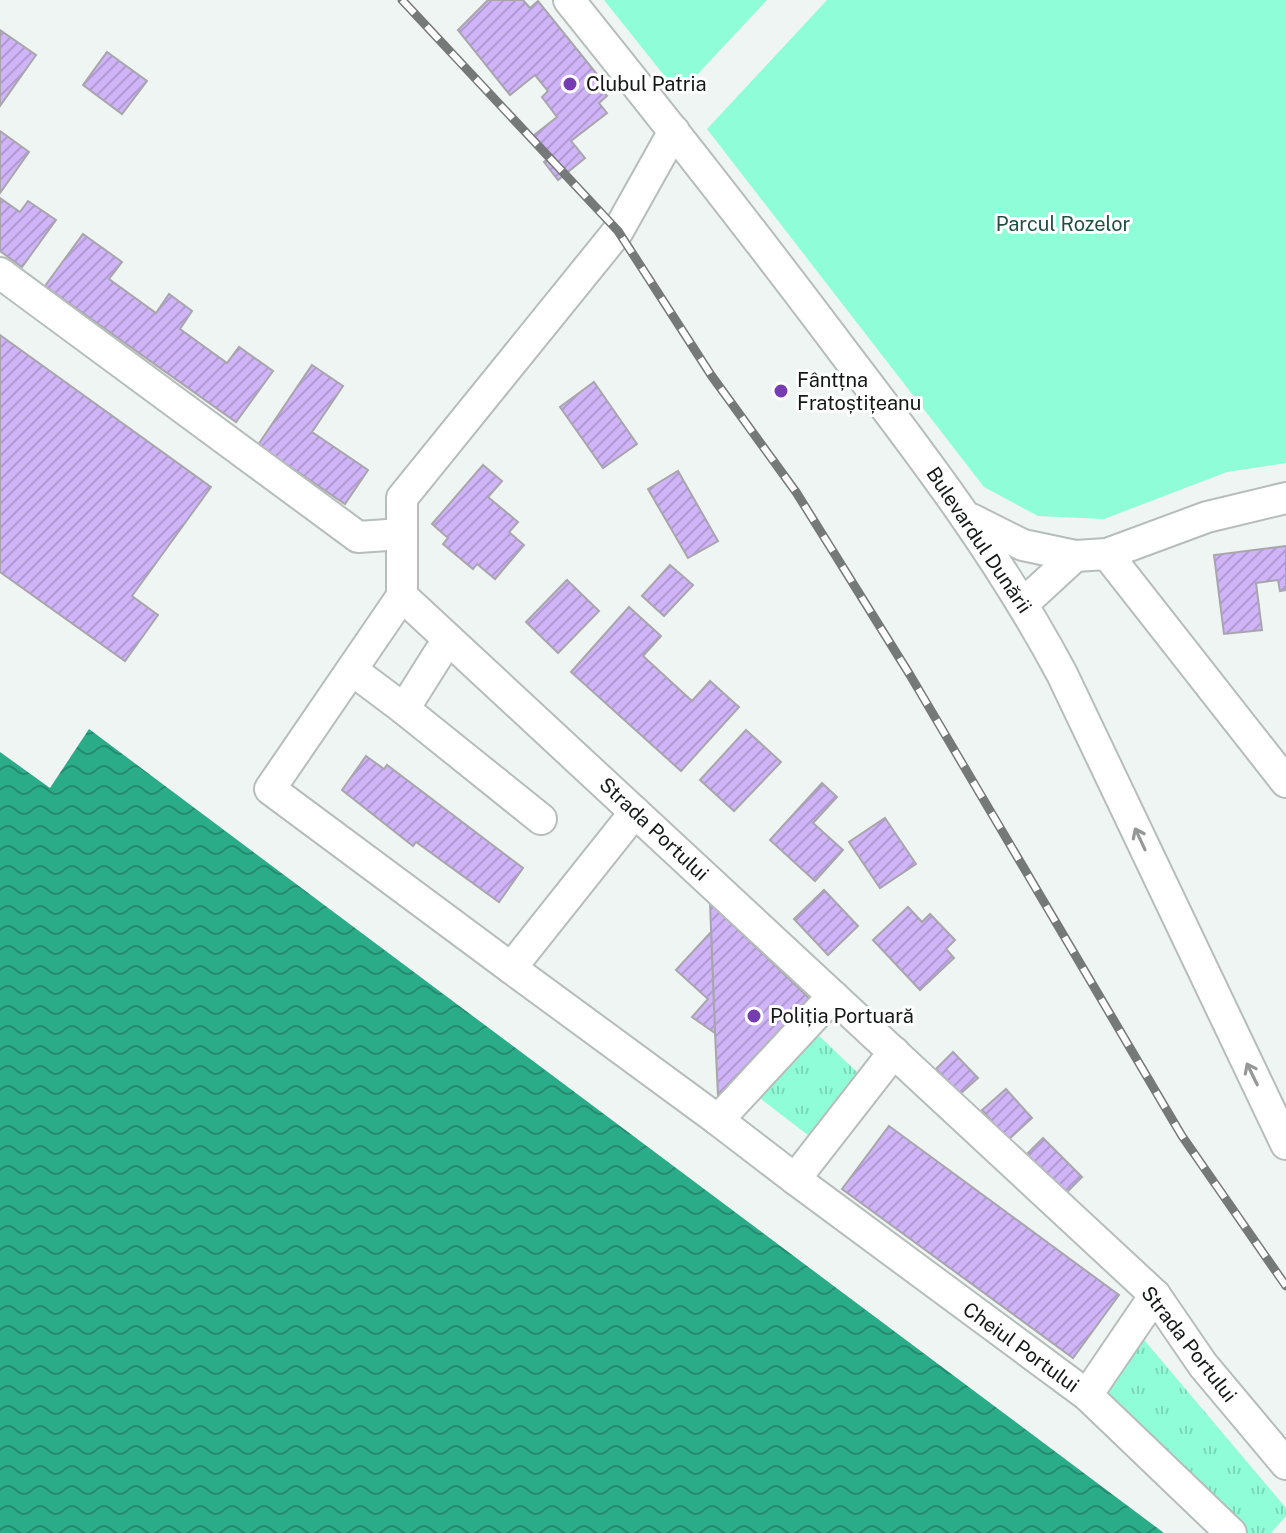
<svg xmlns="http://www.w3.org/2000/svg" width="1286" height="1533" viewBox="0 0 1286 1533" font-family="'Public Sans',sans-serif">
<defs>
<pattern id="grass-tufts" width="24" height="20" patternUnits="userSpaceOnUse" patternTransform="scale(2)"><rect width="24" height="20" fill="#8ffdd8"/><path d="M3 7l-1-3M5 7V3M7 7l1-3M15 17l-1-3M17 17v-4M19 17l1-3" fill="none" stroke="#7ad8b9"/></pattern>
<pattern id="water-waves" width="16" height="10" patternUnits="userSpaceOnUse" patternTransform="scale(2)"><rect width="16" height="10" fill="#2bac89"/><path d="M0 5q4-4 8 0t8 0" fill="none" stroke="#248b6f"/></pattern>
<pattern id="building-hatch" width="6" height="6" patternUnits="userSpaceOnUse" patternTransform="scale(2)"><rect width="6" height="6" fill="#cfb4f7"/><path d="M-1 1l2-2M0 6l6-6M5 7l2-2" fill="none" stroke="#b19ad3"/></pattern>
</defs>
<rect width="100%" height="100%" fill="#eef5f2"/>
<g fill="url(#grass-tufts)">
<path d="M814,1031L859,1074L809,1136L756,1095Z"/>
<path d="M1140,1335L1286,1508V1516L1271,1533H1228L1091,1407Z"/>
</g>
<g fill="#8ffdd8">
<path d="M604,0H767L679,94Z"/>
<path d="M827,0H1286V463L1227,472L1104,519L1038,516L984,487L707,129Z"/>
</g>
<path fill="url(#water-waves)" d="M89,729L1164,1533H0V752L50,788Z"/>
<g fill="url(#building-hatch)" stroke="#a8a6ac" stroke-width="2">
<path d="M488,0H523L530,8L538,1L596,73L591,76L607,96L599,103L607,113L571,141L585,158L558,180L544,162L550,157L533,136L557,117L542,97L548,91L535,75L510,95L458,30Z"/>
<path d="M0,30L36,55L0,106Z"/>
<path d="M107,52L147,81L122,114L83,85Z"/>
<path d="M0,131L29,152L0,193Z"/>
<path d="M0,198L20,212L28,201L56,220L22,267L0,251Z"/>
<path d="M83,234L122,262L109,279L156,313L169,294L192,311L180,329L227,363L239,347L273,371L236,422L45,286Z"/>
<path d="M0,335L211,487L132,596L158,615L125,661L0,572Z"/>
<path d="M312,365L343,386L312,432L368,470L345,504L258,445Z"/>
<path d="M594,382L637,444L603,468L560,407Z"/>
<circle cx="781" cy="391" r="7"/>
<path d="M483,465L502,481L488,497L518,522L509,532L524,545L495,579L477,564L473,569L443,544L448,538L432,524Z"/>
<path d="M678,471L718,541L688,558L648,489Z"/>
<path d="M1286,546V590L1280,591L1278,580L1256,583L1262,630L1224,634L1214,555Z"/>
<path d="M670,565L693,585L664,616L642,596Z"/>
<path d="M567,580L599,611L558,653L526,622Z"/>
<path d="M629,607L661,636L643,656L692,701L710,681L739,707L681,771L571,672Z"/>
<path d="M746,730L781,762L734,811L700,780Z"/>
<path d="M366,756L384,769L387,765L523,868L499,902L416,842L413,846L342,790Z"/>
<path d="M822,783L837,797L813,823L843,850L815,881L770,840Z"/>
<path d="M885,818L916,864L880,888L849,842Z"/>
<path d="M824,890L858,926L828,955L794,919Z"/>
<path d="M710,903L809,998L718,1096L715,1033Z"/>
<path d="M908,907L922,922L930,914L955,940L946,949L954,958L920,990L873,940Z"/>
<path d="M711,932L715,1033L692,1017L708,999L676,970Z"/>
<path d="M953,1052L978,1078L960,1094L936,1069Z"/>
<path d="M1006,1089L1032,1118L1008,1140L982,1110Z"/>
<path d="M889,1126L1119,1295L1073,1358L842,1189Z"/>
<path d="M1043,1138L1082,1177L1063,1196L1024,1157Z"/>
</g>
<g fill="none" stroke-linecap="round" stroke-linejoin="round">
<defs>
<g id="minor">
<path d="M569,0C663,117 755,234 845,354C925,459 999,556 1062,674L1286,1144"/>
<path d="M674,131L618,231L402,498V596L1155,1295L1203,1365L1286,1464"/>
<path d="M0,273L358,537L402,534"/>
<path d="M971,519L1023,545L1075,556L1107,554L1207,517L1286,498"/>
<path d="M1107,554L1286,782"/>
<path d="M402,596L270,789L511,968L635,812"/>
<path d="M1024,603L1075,556"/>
<path d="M448,639L404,709L541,819"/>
<path d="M352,670L404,709"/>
<path d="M511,968L718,1120"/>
<path d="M833,996L718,1120L795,1179L894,1052"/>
<path d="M795,1179L1087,1395L1231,1533"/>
<path d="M1087,1395L1155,1295"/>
</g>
</defs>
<use href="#minor" stroke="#b6bdba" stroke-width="34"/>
<use href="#minor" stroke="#fff" stroke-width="30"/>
<defs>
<path id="rail" d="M402,0L618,231L711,375L796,492L910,675L1182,1136L1286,1286"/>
</defs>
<use href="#rail" stroke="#757a78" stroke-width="9"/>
<use href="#rail" stroke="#fff" stroke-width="6" stroke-dasharray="18" stroke-linecap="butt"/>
</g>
<defs><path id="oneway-shaft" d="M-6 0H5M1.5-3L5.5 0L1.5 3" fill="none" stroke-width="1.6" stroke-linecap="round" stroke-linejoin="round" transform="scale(2)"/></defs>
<g stroke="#969797">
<use href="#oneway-shaft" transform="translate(1140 839) rotate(-115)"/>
<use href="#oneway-shaft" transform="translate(1252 1074) rotate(-116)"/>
</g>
<g fill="#763cb2" stroke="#fff" stroke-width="3">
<circle cx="570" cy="84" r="8"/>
<circle cx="781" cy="391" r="8"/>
<circle cx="754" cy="1016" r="8"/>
</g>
<g text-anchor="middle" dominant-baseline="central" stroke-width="6" stroke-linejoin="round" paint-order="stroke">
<g font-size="20" fill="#151817" stroke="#fff" text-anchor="start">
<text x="586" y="84">Clubul Patria</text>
<text x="797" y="380">Fântțna<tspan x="797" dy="23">Fratoștițeanu</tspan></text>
<text x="770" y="1016">Poliția Portuară</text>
</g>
<g font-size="20" fill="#1e5041" stroke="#fff">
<text x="1063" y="224">Parcul Rozelor</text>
</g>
<g font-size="20" fill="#151817" stroke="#fff">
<text transform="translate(979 540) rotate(56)">Bulevardul Dunării</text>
<text transform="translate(654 829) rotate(43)">Strada Portului</text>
<text transform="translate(1189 1344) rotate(52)">Strada Portului</text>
<text transform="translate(1021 1347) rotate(36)">Cheiul Portului</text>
</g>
</g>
</svg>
